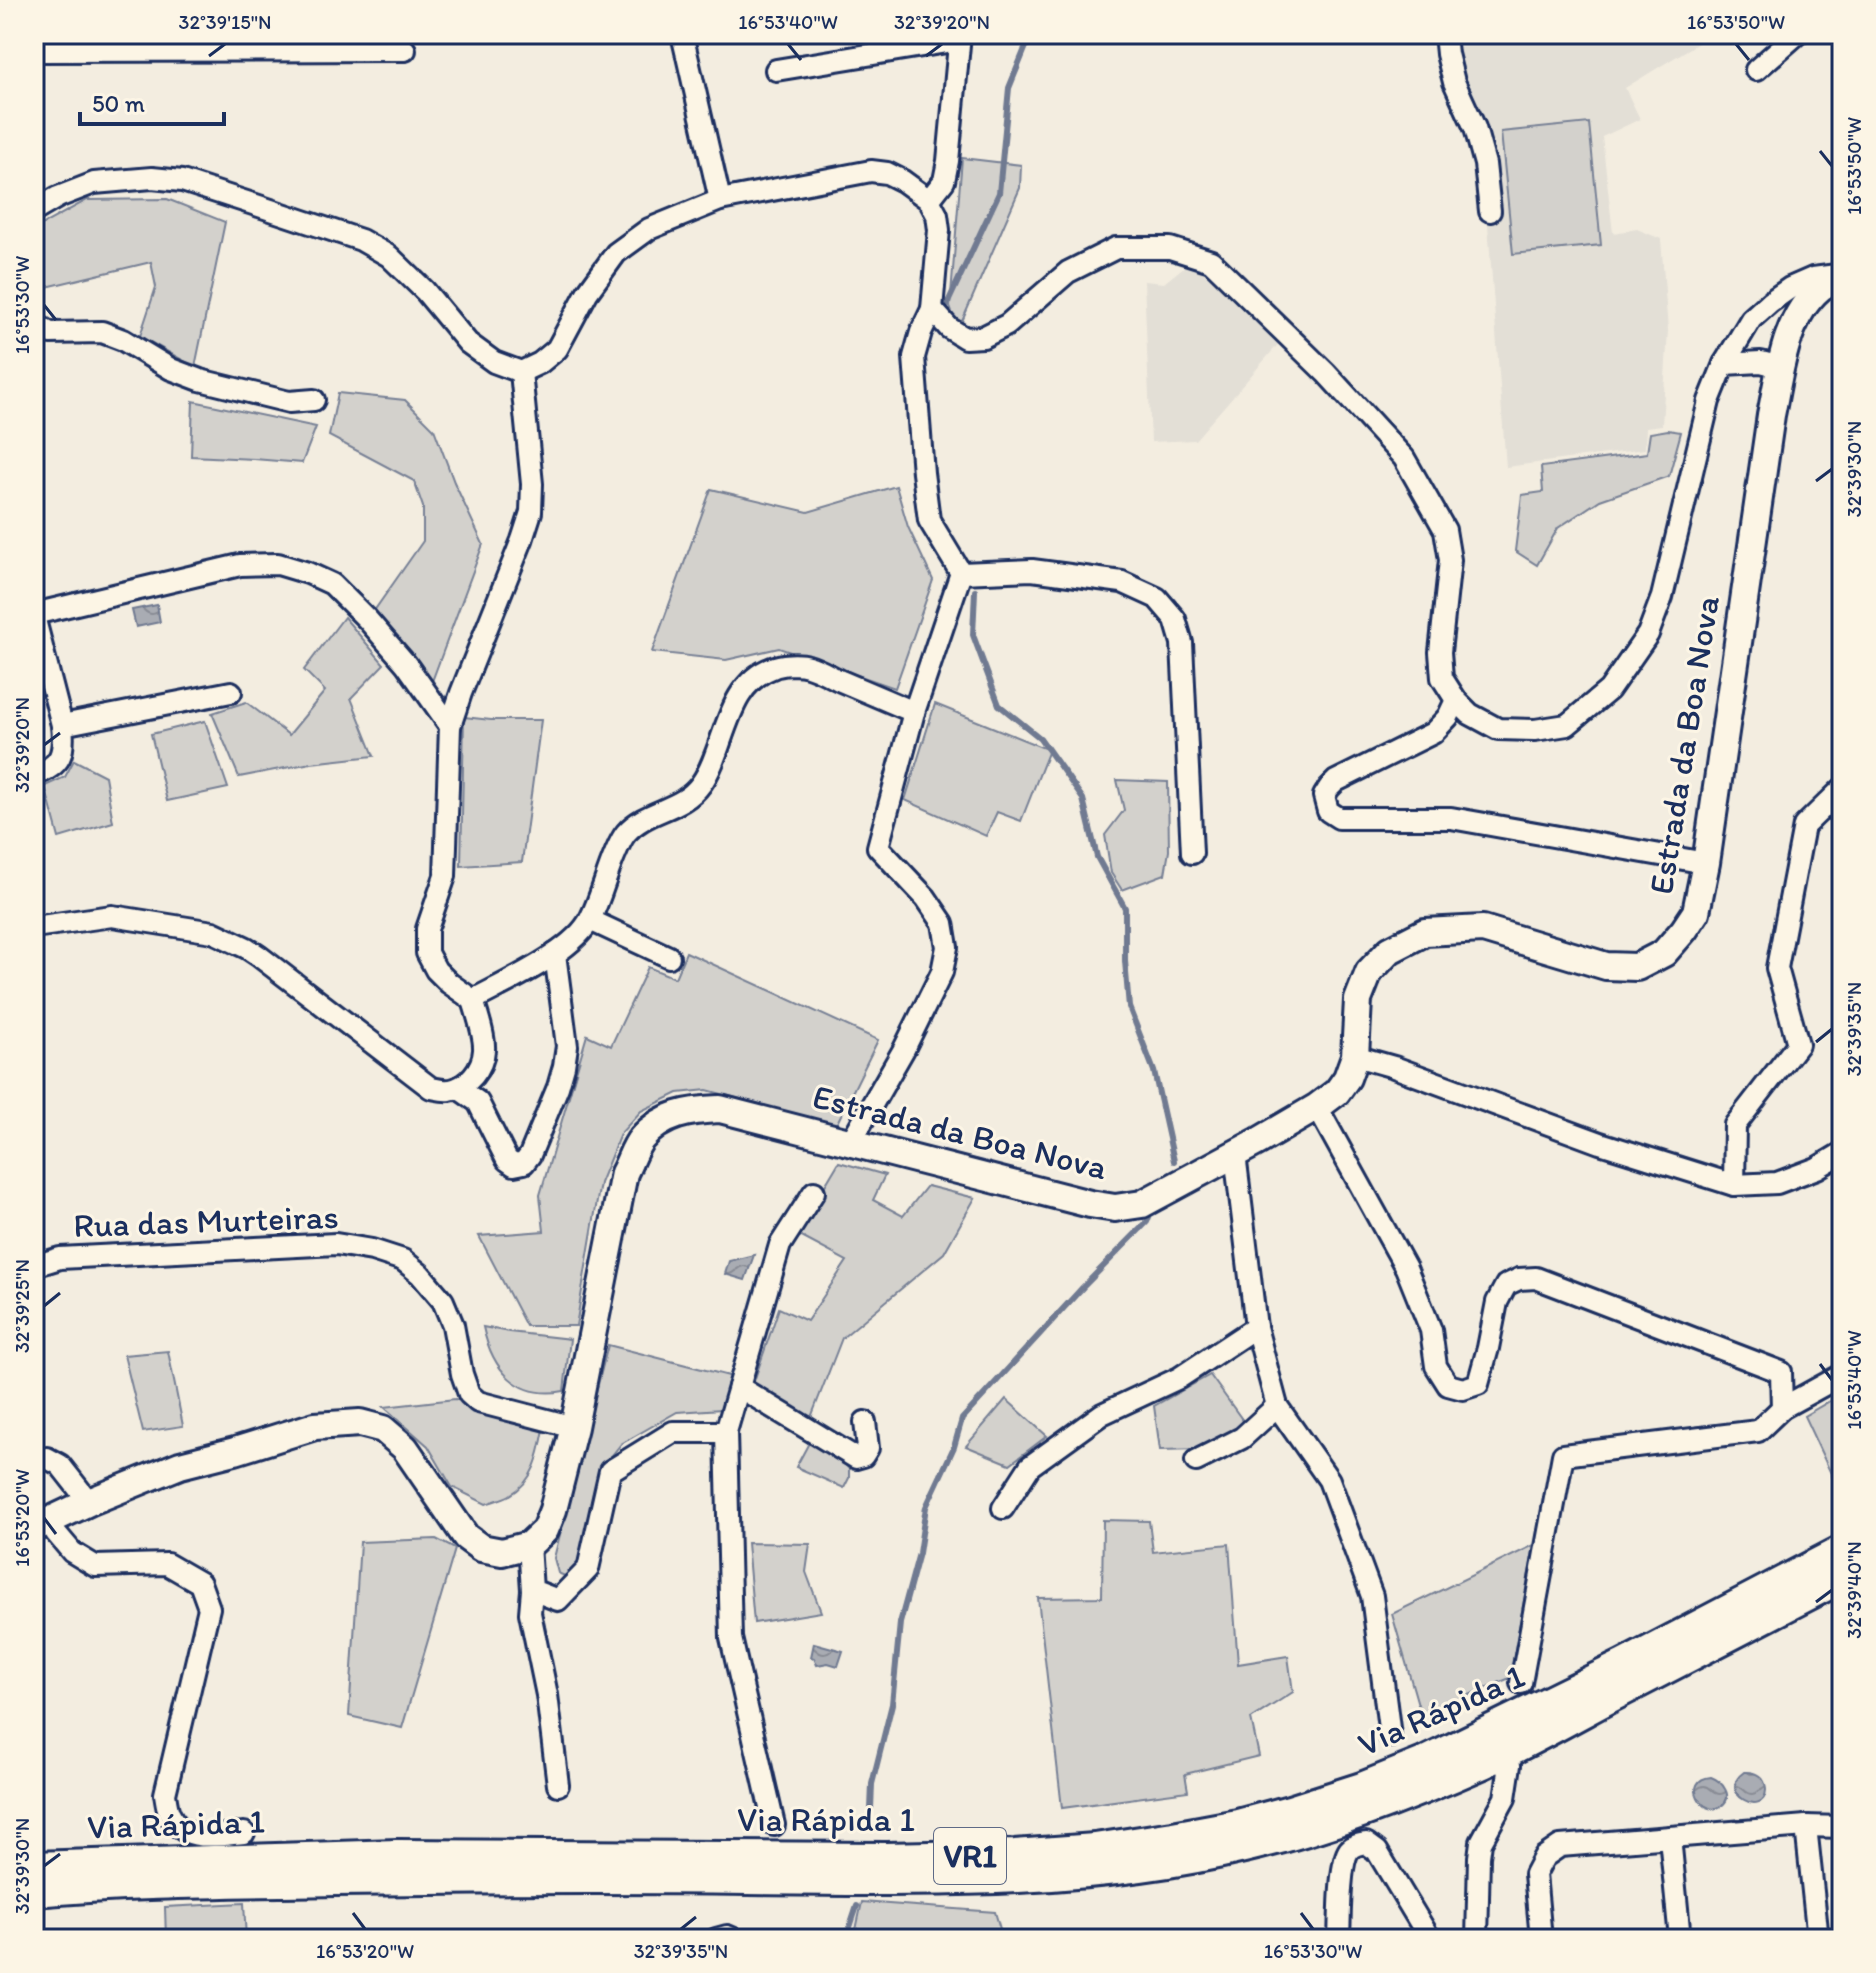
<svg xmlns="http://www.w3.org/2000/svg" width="1876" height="1973" viewBox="0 0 1876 1973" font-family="Itim,sans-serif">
<defs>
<pattern id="water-waves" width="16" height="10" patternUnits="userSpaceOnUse" patternTransform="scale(2)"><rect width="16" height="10" fill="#a9acb3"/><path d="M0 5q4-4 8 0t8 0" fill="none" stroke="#898c95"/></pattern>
</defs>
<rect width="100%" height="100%" fill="#f3ede0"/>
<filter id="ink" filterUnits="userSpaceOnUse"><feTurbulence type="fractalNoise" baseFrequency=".0125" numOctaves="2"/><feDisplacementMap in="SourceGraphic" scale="16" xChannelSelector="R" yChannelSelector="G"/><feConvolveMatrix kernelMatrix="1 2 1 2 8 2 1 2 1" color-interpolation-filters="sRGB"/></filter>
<g filter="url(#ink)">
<g fill="#e3dfd6">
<path d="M1455,34H1713L1625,88L1640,119L1602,137L1613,233L1637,229L1661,239L1668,331L1662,425L1646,427L1645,449L1506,467L1488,225L1473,110L1454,57Z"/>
<path d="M1190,262L1235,299L1281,341L1195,440L1151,442L1144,281L1164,283Z"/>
</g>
<g fill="#d3d1cc" stroke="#778095" stroke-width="2">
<path d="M1589,123L1601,245L1513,254L1501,132Z"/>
<path d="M962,158L1021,165L1020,188L960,326L954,318L950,307Z"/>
<path d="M167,199L225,222L195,367L140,336L156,287L151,262L34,290V229L87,200Z"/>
<path d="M338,393L405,400L434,429L454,482L483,544L431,684L374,611L423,541V507L414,481L329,436Z"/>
<path d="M193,401L316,427L302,463L254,459L191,456Z"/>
<path d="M1668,430L1681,432L1669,476L1600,500L1558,528L1537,565L1515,551L1522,495L1543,492L1541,467L1647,453L1650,433Z"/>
<path d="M896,486L908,527L933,580L895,688L779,648L726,660L652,652L711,489L808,512Z"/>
<path d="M344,617L384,664L351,698L374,756L311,763L239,777L212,713L246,702L289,735L325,691L304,670Z"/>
<path d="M935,704L1049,750L1021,821L997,812L986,836L905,800Z"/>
<path d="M464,717L491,720H541L522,862L461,866Z"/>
<path d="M205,721L228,788L167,801L151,734Z"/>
<path d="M74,760L105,776L113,822L59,838L45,786L65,777Z"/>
<path d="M1117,780L1168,782L1169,851L1165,874L1122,890L1111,873L1105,835L1124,810Z"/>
<path d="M686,952L878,1040L836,1125L707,1090L678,1093L641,1111L620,1134L600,1183L576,1326H526L479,1236L544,1231L540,1195L587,1035L611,1046L648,967L675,978Z"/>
<path d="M839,1162L885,1175L873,1200L903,1216L927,1186L975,1198L944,1253L842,1338L810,1420L752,1387L779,1308L807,1321L847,1261L796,1234Z"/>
<path d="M483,1327L509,1332L570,1339L564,1391C517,1400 492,1369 483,1327Z"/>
<path d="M608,1345L733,1377L722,1409L677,1412L621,1444L598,1473L577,1568L567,1577L558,1573L554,1558Z"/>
<path d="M168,1351L183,1426L143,1432L124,1355Z"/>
<path d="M1210,1375L1246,1425L1201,1449L1160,1450L1154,1406Z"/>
<path d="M1842,1394V1497L1804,1416Z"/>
<path d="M455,1399L545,1424C540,1450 536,1481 510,1495C503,1499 493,1501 486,1504L452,1487L428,1446L384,1407Z"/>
<path d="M1006,1399L1047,1436L1010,1464L966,1446Z"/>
<path d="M811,1439L842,1461L849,1469V1478L844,1488L796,1467Z"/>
<path d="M1103,1520L1149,1521L1153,1552L1229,1544L1238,1664L1288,1656L1293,1692L1251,1719L1259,1756L1185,1774L1188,1791L1062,1808L1038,1598L1102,1597Z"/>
<path d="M436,1539L455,1549L402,1728L349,1716L360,1542Z"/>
<path d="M747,1543L810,1544L806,1572L821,1612L754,1623Z"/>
<path d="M1534,1545L1510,1678L1421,1715L1392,1614Z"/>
<path d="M862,1902L995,1912L1003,1939H854Z"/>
<path d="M244,1903L246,1939H166L165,1907Z"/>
</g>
<g fill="url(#water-waves)" stroke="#707a91" stroke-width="2">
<path d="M157,605L160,622L136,627L132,610Z"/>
<path d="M754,1255L745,1280L725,1274L729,1261Z"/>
<path d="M814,1643L843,1651L838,1666L828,1663L817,1665L814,1658L811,1657Z"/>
<path d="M1744,1772C1755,1771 1766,1777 1766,1790C1765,1819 1715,1793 1744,1772Z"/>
<path d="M1711,1777C1722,1781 1735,1797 1721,1806C1704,1819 1680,1780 1711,1777Z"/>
</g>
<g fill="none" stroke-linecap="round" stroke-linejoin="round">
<g stroke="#707a91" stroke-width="6">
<path d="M944,311L999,193L1009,88L1031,34"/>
<path d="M975,591L973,635L999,705L1040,738L1083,799L1097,857L1125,908V961L1129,1007L1154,1071L1174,1161"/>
<path d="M871,1809L872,1784L892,1704L900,1623L919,1553L926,1507L954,1447L962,1419L1083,1287L1147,1222L1149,1217"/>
<path d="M846,1939L857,1906"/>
</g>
<defs>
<g id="minor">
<path d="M682,34L720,200"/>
<path d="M1445,34L1447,54L1454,82L1475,128L1485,164L1490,211"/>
<path d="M34,51L405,50"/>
<path d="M776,70L959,40"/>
<path d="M1756,70L1797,34"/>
<path d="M929,200L944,181L948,161L960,34"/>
<path d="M34,211L58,197L94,183L152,178L182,181L256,205L361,240L389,256L425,291L468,343L494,362L521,372L540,363L557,349L587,293L616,253L649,229L720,200L871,171L887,173L903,181L929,200L937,215L939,230L932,309L921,332L914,357L923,473L929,520L961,573L914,712L878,847L926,898L943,923L947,947L942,972L904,1049L850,1143"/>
<path d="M932,309L949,328L965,338L983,337L1007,325L1068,272L1116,248H1170L1211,261L1326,373L1404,458L1445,530L1450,560L1440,652L1442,678L1456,700L1470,714L1498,729L1535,730L1567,725L1609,690L1648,634L1662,597L1709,401L1724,364L1761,362L1781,367"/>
<path d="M34,320L37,325L50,333L102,332L123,340L171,369L200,380L289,402L314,400"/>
<path d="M1724,364L1751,319L1770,302L1790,288L1813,278L1837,275"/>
<path d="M961,573L1032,570L1122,582L1157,598L1175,619L1182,643L1192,853"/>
<path d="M34,614L240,565L278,564L308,573L332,584L367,619L406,664L450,726"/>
<path d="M34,616L62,725C65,753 62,766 34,775"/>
<path d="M1456,700L1448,717L1433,733L1336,781L1329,788L1324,796L1328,811L1339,818H1451L1706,863"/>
<path d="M62,725L231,692"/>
<path d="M590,920L669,957"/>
<path d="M34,927L112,916L213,932L247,948L259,956L431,1088C437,1089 443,1091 450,1090C468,1087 483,1068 484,1050C485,1036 477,1014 473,1000"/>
<path d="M473,1000L449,983L436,970L427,953V929L445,876L450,726L461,693L522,540L531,512L532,484L521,372"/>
<path d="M473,1000C506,982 576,951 591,917C601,897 606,875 615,854C618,847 621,839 626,833C647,809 682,811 701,784C726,749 725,685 772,668C781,664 799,663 808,666C819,669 830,676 841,681C865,691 890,702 914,712"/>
<path d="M1355,1056L1394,1067L1600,1143L1734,1185L1777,1183L1817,1168L1842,1153"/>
<path d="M458,1088L478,1102L507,1160L514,1165L524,1163L530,1155L558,1087L564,1066L567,1046L555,954"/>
<path d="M1317,1107L1406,1268L1431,1330L1436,1366L1448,1385L1463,1389L1478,1384L1488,1348L1497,1302L1506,1285L1519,1279L1536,1278L1781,1372L1782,1408"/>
<path d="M1235,1154L1256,1327L1277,1406L1329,1480L1372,1596L1390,1736"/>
<path d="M1734,1185L1735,1125L1798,1044L1777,968L1804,826L1842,789"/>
<path d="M34,1266L60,1258L336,1244L372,1250L403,1260L420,1274L443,1301L453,1325L462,1374L469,1394L478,1402L574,1427"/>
<path d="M739,1387L856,1458L863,1456L868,1448L865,1422"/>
<path d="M34,1461L47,1458L60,1465L89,1502"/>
<path d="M1196,1461L1242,1438L1277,1406"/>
<path d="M1003,1508L1030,1466L1102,1414L1179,1378L1256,1327"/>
<path d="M49,1521L56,1533L72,1552L95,1566L167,1564L200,1583L209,1608L165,1794C166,1800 167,1808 169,1813C182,1844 218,1835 244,1833"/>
<path d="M529,1545L532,1590L558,1600L588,1569L610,1471L673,1432H726"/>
<path d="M532,1590L530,1613L547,1695L558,1785"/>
<path d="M1521,1683L1563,1455L1758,1431L1782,1408L1842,1375"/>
<path d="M774,1825L731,1638L726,1432L780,1245L814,1192"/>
<path d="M1806,1826L1818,1939"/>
<path d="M1670,1837L1680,1939"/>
<path d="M716,1939L727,1936L734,1939"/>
<path d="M1339,1939C1340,1920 1339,1864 1349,1850C1353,1845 1360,1844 1366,1843L1377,1851L1430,1939"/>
<path d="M1477,1939L1479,1857L1481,1842L1505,1798L1510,1765"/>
<path d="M1541,1939L1535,1874L1544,1857L1560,1846L1806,1826L1842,1827"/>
</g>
<path id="major" d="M34,1528L89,1502L180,1465L235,1451L315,1426L360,1423L383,1429L405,1448L466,1537L481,1548L502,1552L529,1545L545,1530L553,1510L574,1427L624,1173C630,1162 634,1147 642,1138C663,1114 690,1110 720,1109L1090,1204L1115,1208L1142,1204L1259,1141L1317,1107L1337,1092L1347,1078L1355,1056L1358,1000L1369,972L1390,950L1425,932L1483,929L1606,966L1637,967L1664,953L1684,930L1696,912L1706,863L1771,415C1780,372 1784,319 1820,288C1826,283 1835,280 1842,277"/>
<g id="highway">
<path d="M34,1867L397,1855L886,1858L1015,1855L1095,1849L1173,1837L1238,1825L1290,1811L1362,1788L1424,1763L1622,1666L1842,1551"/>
<path d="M34,1891C134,1882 235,1882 335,1880C472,1878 610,1877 748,1879C914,1880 1082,1886 1244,1847C1326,1828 1406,1797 1483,1763C1526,1743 1567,1720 1608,1698C1686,1658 1764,1617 1842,1577"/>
</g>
</defs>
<use href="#minor" stroke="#1b2f5e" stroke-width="26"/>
<use href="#major" stroke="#1b2f5e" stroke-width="32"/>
<use href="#highway" stroke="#1b2f5e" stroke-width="36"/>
<use href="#minor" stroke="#fcf5e5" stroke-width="20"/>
<use href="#major" stroke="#fcf5e5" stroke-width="26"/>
<use href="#highway" stroke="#fcf5e5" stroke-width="30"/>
</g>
</g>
<path fill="none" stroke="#1b2f5e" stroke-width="3" d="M788,44L801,60M1736,44L1749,60M209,56L225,44M926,56L942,44M1820,151L1832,166M44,305L56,320M1816,481L1832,469M44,745L60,733M1816,1042L1832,1029M44,1306L60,1293M1820,1364L1832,1380M44,1518L56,1534M1816,1602L1832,1590M44,1866L60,1854M353,1913L365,1929M1301,1913L1313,1929M681,1929L696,1917"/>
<g text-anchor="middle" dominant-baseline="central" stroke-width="6" stroke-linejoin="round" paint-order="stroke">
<rect fill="#fcf5e5" stroke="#5e6a86" stroke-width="2" x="934" y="1828" width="72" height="56" rx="6"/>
<g font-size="32" font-weight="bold" fill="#1b2f5e">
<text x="970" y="1856">VR1</text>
</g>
<g font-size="34" fill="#1b2f5e" stroke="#fcf5e5">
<text transform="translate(1684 745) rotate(-81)">Estrada da Boa Nova</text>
<text transform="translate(960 1132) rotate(14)">Estrada da Boa Nova</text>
<text transform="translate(206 1221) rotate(-2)">Rua das Murteiras</text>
<text transform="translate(1441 1710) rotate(-24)">Via Rápida 1</text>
<text x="826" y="1819">Via Rápida 1</text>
<text transform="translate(176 1824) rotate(-2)">Via Rápida 1</text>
</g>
</g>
<rect width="1876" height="1973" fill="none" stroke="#fcf5e5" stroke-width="88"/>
<path d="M80 112v12h144v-12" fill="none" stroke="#1b2f5e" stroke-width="4"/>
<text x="92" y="112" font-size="24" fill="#1b2f5e" stroke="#fcf5e5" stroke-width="6" paint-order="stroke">50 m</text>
<rect x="44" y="44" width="1788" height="1885" fill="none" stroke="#1b2f5e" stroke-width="3"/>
<g font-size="20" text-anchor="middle" fill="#1b2f5e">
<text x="225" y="29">32°39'15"N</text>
<text x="788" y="29">16°53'40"W</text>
<text x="942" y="29">32°39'20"N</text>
<text x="1736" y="29">16°53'50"W</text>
<text transform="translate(1854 166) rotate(-90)" y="7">16°53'50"W</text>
<text transform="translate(22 305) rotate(-90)" y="7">16°53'30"W</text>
<text transform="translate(1854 469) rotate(-90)" y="7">32°39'30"N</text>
<text transform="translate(22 745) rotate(-90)" y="7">32°39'20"N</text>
<text transform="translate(1854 1029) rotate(-90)" y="7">32°39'35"N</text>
<text transform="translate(22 1306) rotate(-90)" y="7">32°39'25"N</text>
<text transform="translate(1854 1380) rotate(-90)" y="7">16°53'40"W</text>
<text transform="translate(22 1518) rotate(-90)" y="7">16°53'20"W</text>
<text transform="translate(1854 1590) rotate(-90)" y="7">32°39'40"N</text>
<text transform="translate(22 1866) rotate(-90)" y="7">32°39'30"N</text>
<text x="365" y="1958">16°53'20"W</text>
<text x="681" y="1958">32°39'35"N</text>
<text x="1313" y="1958">16°53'30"W</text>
</g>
</svg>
